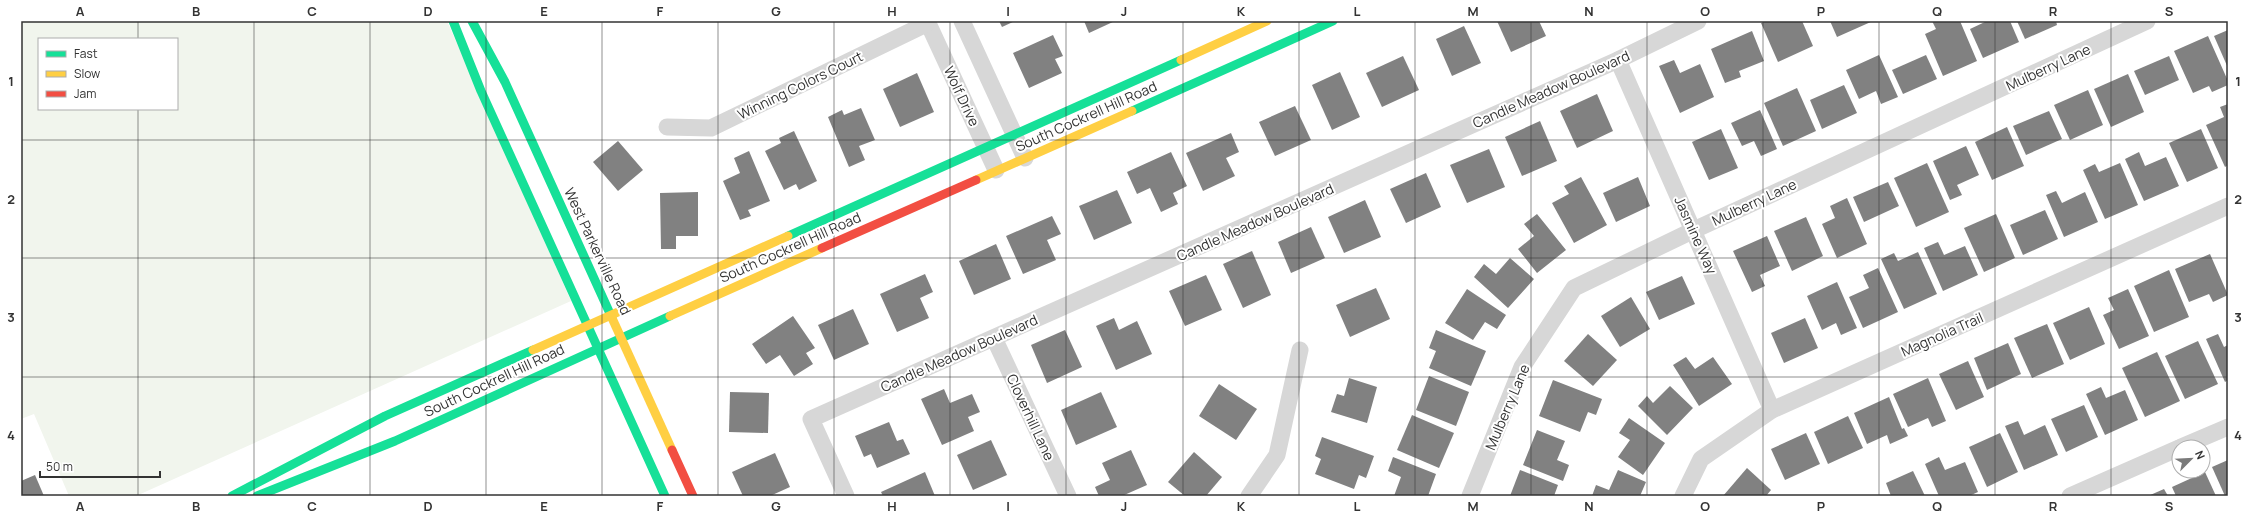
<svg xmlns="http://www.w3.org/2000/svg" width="2249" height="517" viewBox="0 0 2249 517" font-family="Manrope,sans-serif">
<rect width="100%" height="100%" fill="#fff"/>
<path fill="#f1f5ed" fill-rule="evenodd" d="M21,21H447L571,301L136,496H69L34,414L21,419ZM39,39H177V109H39Z"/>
<g fill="#818181">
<path d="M999,21H1015L1002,27Z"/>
<path d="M1084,21H1115L1089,33Z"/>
<path d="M1497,21H1539L1546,36L1511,52Z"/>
<path d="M1766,21H1802L1813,46L1778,62L1761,23Z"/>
<path d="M1830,21H1873L1837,37Z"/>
<path d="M1932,21H1960L1977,61L1943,76L1925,34L1936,29Z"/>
<path d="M1987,21H2010L2019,42L1983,58L1970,29Z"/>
<path d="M2017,21H2056L2057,25L2025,39Z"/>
<path d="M1464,26L1481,63L1452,76L1436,39Z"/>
<path d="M2228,30V68L2214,36Z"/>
<path d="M1752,31L1764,61L1739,71L1741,77L1725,83L1711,49Z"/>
<path d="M1053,35L1063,56L1055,59L1062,73L1029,88L1013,53Z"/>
<path d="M2208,36L2228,81V85L2212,92L2209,86L2193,93L2174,51Z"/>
<path d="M1879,55L1898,97L1881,104L1876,91L1859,99L1846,70Z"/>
<path d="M1926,55L1937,79L1903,94L1892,70Z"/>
<path d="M1403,56L1419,90L1382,107L1366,73Z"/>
<path d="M2169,56L2179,80L2145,95L2134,71Z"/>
<path d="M1674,60L1680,73L1700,64L1714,97L1680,113L1659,66Z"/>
<path d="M1340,72L1360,117L1332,130L1312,85Z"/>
<path d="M917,73L934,112L900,127L883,89Z"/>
<path d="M2128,74L2144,112L2111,127L2094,89Z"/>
<path d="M1844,85L1857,113L1822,129L1810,100Z"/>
<path d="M1797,88L1816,131L1783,146L1764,103Z"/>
<path d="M2088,90L2103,125L2070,140L2054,105Z"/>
<path d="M1597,94L1613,131L1577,148L1560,111Z"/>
<path d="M2228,104V165L2225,167L2206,125L2224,117L2220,107Z"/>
<path d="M1295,106L1311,140L1275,156L1259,122Z"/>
<path d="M861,108L875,140L859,146L865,160L849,167L828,117L842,110L844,115Z"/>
<path d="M1760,110L1777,149L1761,156L1754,141L1742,146L1731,123Z"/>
<path d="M2049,111L2062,139L2026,155L2013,126Z"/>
<path d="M1540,121L1557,161L1522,176L1505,137Z"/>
<path d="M2007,127L2024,166L1992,180L1975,142Z"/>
<path d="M1721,129L1738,168L1709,180L1692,142Z"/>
<path d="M2201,129L2218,168L2187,182L2169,143Z"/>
<path d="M794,131L817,181L799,190L796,184L784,190L765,151L781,143L779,138Z"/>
<path d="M1231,133L1239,152L1226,158L1235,176L1203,191L1186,153Z"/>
<path d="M618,141L643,170L618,191L593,162Z"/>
<path d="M1966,146L1979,175L1957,185L1962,195L1950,200L1933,161Z"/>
<path d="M1489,149L1505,187L1467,203L1450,165Z"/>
<path d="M749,151L770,201L748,210L751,216L740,220L723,181L740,173L734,158Z"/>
<path d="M1171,152L1187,186L1173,193L1178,204L1161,212L1150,188L1137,194L1127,172Z"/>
<path d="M2139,152L2145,166L2166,157L2179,186L2144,201L2125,159Z"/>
<path d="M1927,163L1949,212L1916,227L1894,178Z"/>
<path d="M2120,163L2138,205L2105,219L2083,170L2095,164L2099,172Z"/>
<path d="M1426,173L1441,207L1406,223L1390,189Z"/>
<path d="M1581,177L1607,225L1574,243L1552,203L1569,194L1564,186Z"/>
<path d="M1638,177L1650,206L1616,222L1603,193Z"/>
<path d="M1888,182L1899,206L1864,222L1853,197Z"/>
<path d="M1117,190L1132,223L1094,240L1079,206Z"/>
<path d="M2056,191L2062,203L2085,192L2098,222L2064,237L2046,195Z"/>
<path d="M698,192V236H676V249H661L660,193Z"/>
<path d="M1847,198L1867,244L1837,258L1822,224L1835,218L1830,206Z"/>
<path d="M1365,200L1381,237L1344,253L1328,217Z"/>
<path d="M2045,210L2058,239L2023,255L2010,225Z"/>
<path d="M1537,214L1566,250L1537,273L1518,249L1534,236L1524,224Z"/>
<path d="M1996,214L2015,258L1984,272L1964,228Z"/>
<path d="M1052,216L1061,234L1047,240L1056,260L1023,274L1006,236Z"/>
<path d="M1806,217L1823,256L1792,271L1774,231Z"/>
<path d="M1311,227L1325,258L1291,273L1278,242Z"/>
<path d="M1767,236L1780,266L1760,275L1765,286L1752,292L1733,251Z"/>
<path d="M1938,242L1944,255L1965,246L1978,275L1943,291L1924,248Z"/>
<path d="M996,244L1011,279L974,295L959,261Z"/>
<path d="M1252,251L1271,295L1243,308L1223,264Z"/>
<path d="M1918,252L1937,294L1904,309L1881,259L1894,253L1898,261Z"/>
<path d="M2210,254L2228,295L2213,302L2209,294L2189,302L2175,269Z"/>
<path d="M1510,258L1534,279L1508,308L1474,277L1484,264L1496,274Z"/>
<path d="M1878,268L1898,312L1863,328L1849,297L1869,288L1863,275Z"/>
<path d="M2169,270L2189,317L2154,332L2134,286Z"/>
<path d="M925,274L933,292L920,298L929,318L897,332L880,294Z"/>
<path d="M1206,275L1222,310L1185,326L1169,291Z"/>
<path d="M1682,276L1695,304L1659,320L1646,292Z"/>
<path d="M1837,282L1857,328L1841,335L1836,323L1822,330L1807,296Z"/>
<path d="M1376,288L1390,319L1350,337L1336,305Z"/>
<path d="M1467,289L1506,315L1497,329L1485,322L1473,340L1445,323Z"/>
<path d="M2128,289L2149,336L2119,349L2103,315L2114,310L2108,298Z"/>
<path d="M1631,297L1650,329L1620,347L1601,316Z"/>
<path d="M2089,307L2105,344L2070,360L2053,323Z"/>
<path d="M853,309L869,344L834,360L818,325Z"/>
<path d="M793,316L815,348L806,353L813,364L794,376L780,355L766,364L752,344Z"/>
<path d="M1114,318L1119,330L1137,321L1152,354L1116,370L1096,326Z"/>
<path d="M1805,318L1818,348L1784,363L1771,333Z"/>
<path d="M2047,324L2064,364L2032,378L2014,338Z"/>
<path d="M1065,330L1082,367L1047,383L1031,345Z"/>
<path d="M1436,330L1486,351L1471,386L1429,368L1436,351L1429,348Z"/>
<path d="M1588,334L1617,360L1593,386L1564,361Z"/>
<path d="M2218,334L2224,347L2228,345V380L2225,382L2206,339Z"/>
<path d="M2198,341L2218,384L2185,399L2165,356Z"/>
<path d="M2008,343L2021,374L1987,390L1974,358Z"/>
<path d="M2157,352L2180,401L2145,417L2122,368Z"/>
<path d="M1686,357L1695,369L1713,357L1732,384L1699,406L1673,365Z"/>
<path d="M1968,361L1984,397L1956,410L1939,374Z"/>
<path d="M1429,376L1469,392L1456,426L1416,410Z"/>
<path d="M1349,378L1377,387L1367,423L1331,412L1337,394L1344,396Z"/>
<path d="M1928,378L1946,421L1932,427L1928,418L1908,427L1893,394Z"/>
<path d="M1553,380L1602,399L1596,415L1588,412L1580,432L1539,416Z"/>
<path d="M1219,384L1257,409L1236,440L1199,416Z"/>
<path d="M1670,386L1693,408L1667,435L1638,406L1647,396L1653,403Z"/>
<path d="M2101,387L2106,398L2125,390L2138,420L2105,435L2086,394Z"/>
<path d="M944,389L950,403L972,394L980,412L968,417L974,431L942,445L921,399Z"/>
<path d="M730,392L769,393L768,433L729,432Z"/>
<path d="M1101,392L1117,427L1076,445L1061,410Z"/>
<path d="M1889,397L1902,429L1904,428L1908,436L1890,444L1887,435L1867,444L1854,413Z"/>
<path d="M2084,405L2098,437L2066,452L2051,419Z"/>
<path d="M1412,415L1454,433L1439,468L1397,450Z"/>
<path d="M1848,416L1863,448L1828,464L1814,432Z"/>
<path d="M1629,418L1665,443L1643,475L1618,457L1630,440L1619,433Z"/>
<path d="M2018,421L2024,435L2045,425L2058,455L2024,470L2005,426Z"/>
<path d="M889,422L897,441L903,439L910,454L877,468L871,454L864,457L855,436Z"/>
<path d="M1537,430L1565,441L1557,460L1569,465L1563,481L1523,465Z"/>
<path d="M1806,433L1820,464L1785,480L1771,449Z"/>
<path d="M2000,433L2018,472L1987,487L1969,447Z"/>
<path d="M1322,437L1374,456L1366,478L1359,475L1354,489L1315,474L1321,459L1315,456Z"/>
<path d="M991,440L1007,475L973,490L957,455Z"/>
<path d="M1131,450L1147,485L1122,496H1099L1095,487L1110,480L1102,463Z"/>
<path d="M1194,452L1222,477L1206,496H1185L1168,482Z"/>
<path d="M775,453L790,487L770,496H743L732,472Z"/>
<path d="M1393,457L1436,474L1428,496H1394L1401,477L1388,471Z"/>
<path d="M1939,457L1945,470L1965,462L1978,492L1969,496H1939L1925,464Z"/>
<path d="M2228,460V496H2225L2212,467Z"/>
<path d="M1747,468L1771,490L1766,496H1723Z"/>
<path d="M1520,470L1558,485L1554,496H1510Z"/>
<path d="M1618,470L1646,482L1640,496H1592L1596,485L1609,490Z"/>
<path d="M1913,471L1925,496H1891L1886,483Z"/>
<path d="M925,472L935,496H883L881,492Z"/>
<path d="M2205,472L2216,496H2176L2172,487Z"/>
<path d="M35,475L44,496H21V481Z"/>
<path d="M2164,489L2168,496H2148Z"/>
</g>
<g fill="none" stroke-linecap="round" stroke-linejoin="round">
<g stroke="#d7d7d7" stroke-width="17">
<path d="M927,21L996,170"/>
<path d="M962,21L1025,158"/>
<path d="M1618,60L1772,410"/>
<path d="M667,127L711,128L928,23"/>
<path d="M994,338L1068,496"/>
<path d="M2181,447L2228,427"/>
<path d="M846,496L811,419L1618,60L1698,21"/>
<path d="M1249,496L1277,455L1300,350"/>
<path d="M1470,496L1522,367L1574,288L1694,230L2147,21"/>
<path d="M1683,496L1701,459L1772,410L2228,206"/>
<path d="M2070,496L2179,448"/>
</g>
<g stroke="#16e098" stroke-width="9">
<path d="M453,21L481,91L665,496"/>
<path d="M472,21L505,82L612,318"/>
<path d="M1132,111L1333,21"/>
<path d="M788,236L1181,60"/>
<path d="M232,496L385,416L533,350"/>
<path d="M257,496L395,441L670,316"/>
</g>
<g stroke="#ffcf43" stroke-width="9">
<path d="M1181,60L1267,21"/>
<path d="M976,180L1132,111"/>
<path d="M670,316L822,248"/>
<path d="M612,318L672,450"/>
<path d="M533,350L788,236"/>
</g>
<g stroke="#f24e42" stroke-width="9">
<path d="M822,248L976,180"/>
<path d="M672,450L693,496"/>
</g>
</g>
<path fill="none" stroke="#333" stroke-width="1" stroke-opacity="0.55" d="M138,21V39M254,21V496M370,21V496M486,21V496M602,21V496M718,21V496M834,21V496M950,21V496M1066,21V496M1183,21V496M1299,21V496M1415,21V496M1531,21V496M1647,21V496M1763,21V496M1879,21V496M1995,21V496M2111,21V496M138,109V496M21,140H2228M21,258H2228M21,377H2228"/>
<g text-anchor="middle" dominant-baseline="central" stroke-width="4" stroke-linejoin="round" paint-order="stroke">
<g font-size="14" fill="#333" stroke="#fff">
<text transform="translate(2048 67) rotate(-25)">Mulberry Lane</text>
<text transform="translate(800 85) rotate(-26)">Winning Colors Court</text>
<text transform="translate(1551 89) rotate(-24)">Candle Meadow Boulevard</text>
<text transform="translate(962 96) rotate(65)">Wolf Drive</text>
<text transform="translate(1086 116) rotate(-24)">South Cockrell Hill Road</text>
<text transform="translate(1754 202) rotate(-25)">Mulberry Lane</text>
<text transform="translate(1255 222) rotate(-24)">Candle Meadow Boulevard</text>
<text transform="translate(1696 235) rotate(66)">Jasmine Way</text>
<text transform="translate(790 247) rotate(-24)">South Cockrell Hill Road</text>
<text transform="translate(598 251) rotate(65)">West Parkerville Road</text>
<text transform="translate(1942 334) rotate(-24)">Magnolia Trail</text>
<text transform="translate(959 353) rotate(-24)">Candle Meadow Boulevard</text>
<text transform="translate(494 380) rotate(-25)">South Cockrell Hill Road</text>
<text transform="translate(1507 407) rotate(-67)">Mulberry Lane</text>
<text transform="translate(1031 417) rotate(65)">Cloverhill Lane</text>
</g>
</g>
<rect width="2249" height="517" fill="none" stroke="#ffffff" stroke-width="44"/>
<rect x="38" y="38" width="140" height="72" fill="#ffffff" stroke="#adadad"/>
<rect x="46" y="51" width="20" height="6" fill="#16e098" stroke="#adadad"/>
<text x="74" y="58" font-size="12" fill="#333333">Fast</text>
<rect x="46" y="71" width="20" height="6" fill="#ffcf43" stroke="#adadad"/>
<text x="74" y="78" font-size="12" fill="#333333">Slow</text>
<rect x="46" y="91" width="20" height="6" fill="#f24e42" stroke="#adadad"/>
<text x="74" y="98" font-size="12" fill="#333333">Jam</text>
<g transform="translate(2191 459) rotate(66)"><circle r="19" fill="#ffffff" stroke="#adadad"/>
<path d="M0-3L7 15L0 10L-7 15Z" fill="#7a7a7a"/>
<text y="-6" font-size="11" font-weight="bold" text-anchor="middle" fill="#333333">N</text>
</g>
<path d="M40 471v6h120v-6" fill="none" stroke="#333333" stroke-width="2"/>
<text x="46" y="471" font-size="12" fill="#333333" stroke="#ffffff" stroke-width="3" paint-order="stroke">50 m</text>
<rect x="22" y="22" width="2205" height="473" fill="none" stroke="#333" stroke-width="1.5"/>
<g font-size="13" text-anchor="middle" font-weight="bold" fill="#333">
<text x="80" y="16">A</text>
<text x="196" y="16">B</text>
<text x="312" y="16">C</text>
<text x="428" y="16">D</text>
<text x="544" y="16">E</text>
<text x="660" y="16">F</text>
<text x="776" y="16">G</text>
<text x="892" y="16">H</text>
<text x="1008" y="16">I</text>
<text x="1124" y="16">J</text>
<text x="1241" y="16">K</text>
<text x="1357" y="16">L</text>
<text x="1473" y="16">M</text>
<text x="1589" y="16">N</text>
<text x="1705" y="16">O</text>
<text x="1821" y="16">P</text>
<text x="1937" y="16">Q</text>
<text x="2053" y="16">R</text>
<text x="2169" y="16">S</text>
<text x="11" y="86">1</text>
<text x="2238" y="86">1</text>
<text x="11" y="204">2</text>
<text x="2238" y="204">2</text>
<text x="11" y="322">3</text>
<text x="2238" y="322">3</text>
<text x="11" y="440">4</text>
<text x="2238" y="440">4</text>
<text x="80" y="511">A</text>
<text x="196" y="511">B</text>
<text x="312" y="511">C</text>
<text x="428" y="511">D</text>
<text x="544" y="511">E</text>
<text x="660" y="511">F</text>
<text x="776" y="511">G</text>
<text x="892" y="511">H</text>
<text x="1008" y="511">I</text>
<text x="1124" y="511">J</text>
<text x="1241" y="511">K</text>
<text x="1357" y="511">L</text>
<text x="1473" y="511">M</text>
<text x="1589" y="511">N</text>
<text x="1705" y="511">O</text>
<text x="1821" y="511">P</text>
<text x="1937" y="511">Q</text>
<text x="2053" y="511">R</text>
<text x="2169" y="511">S</text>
</g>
</svg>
